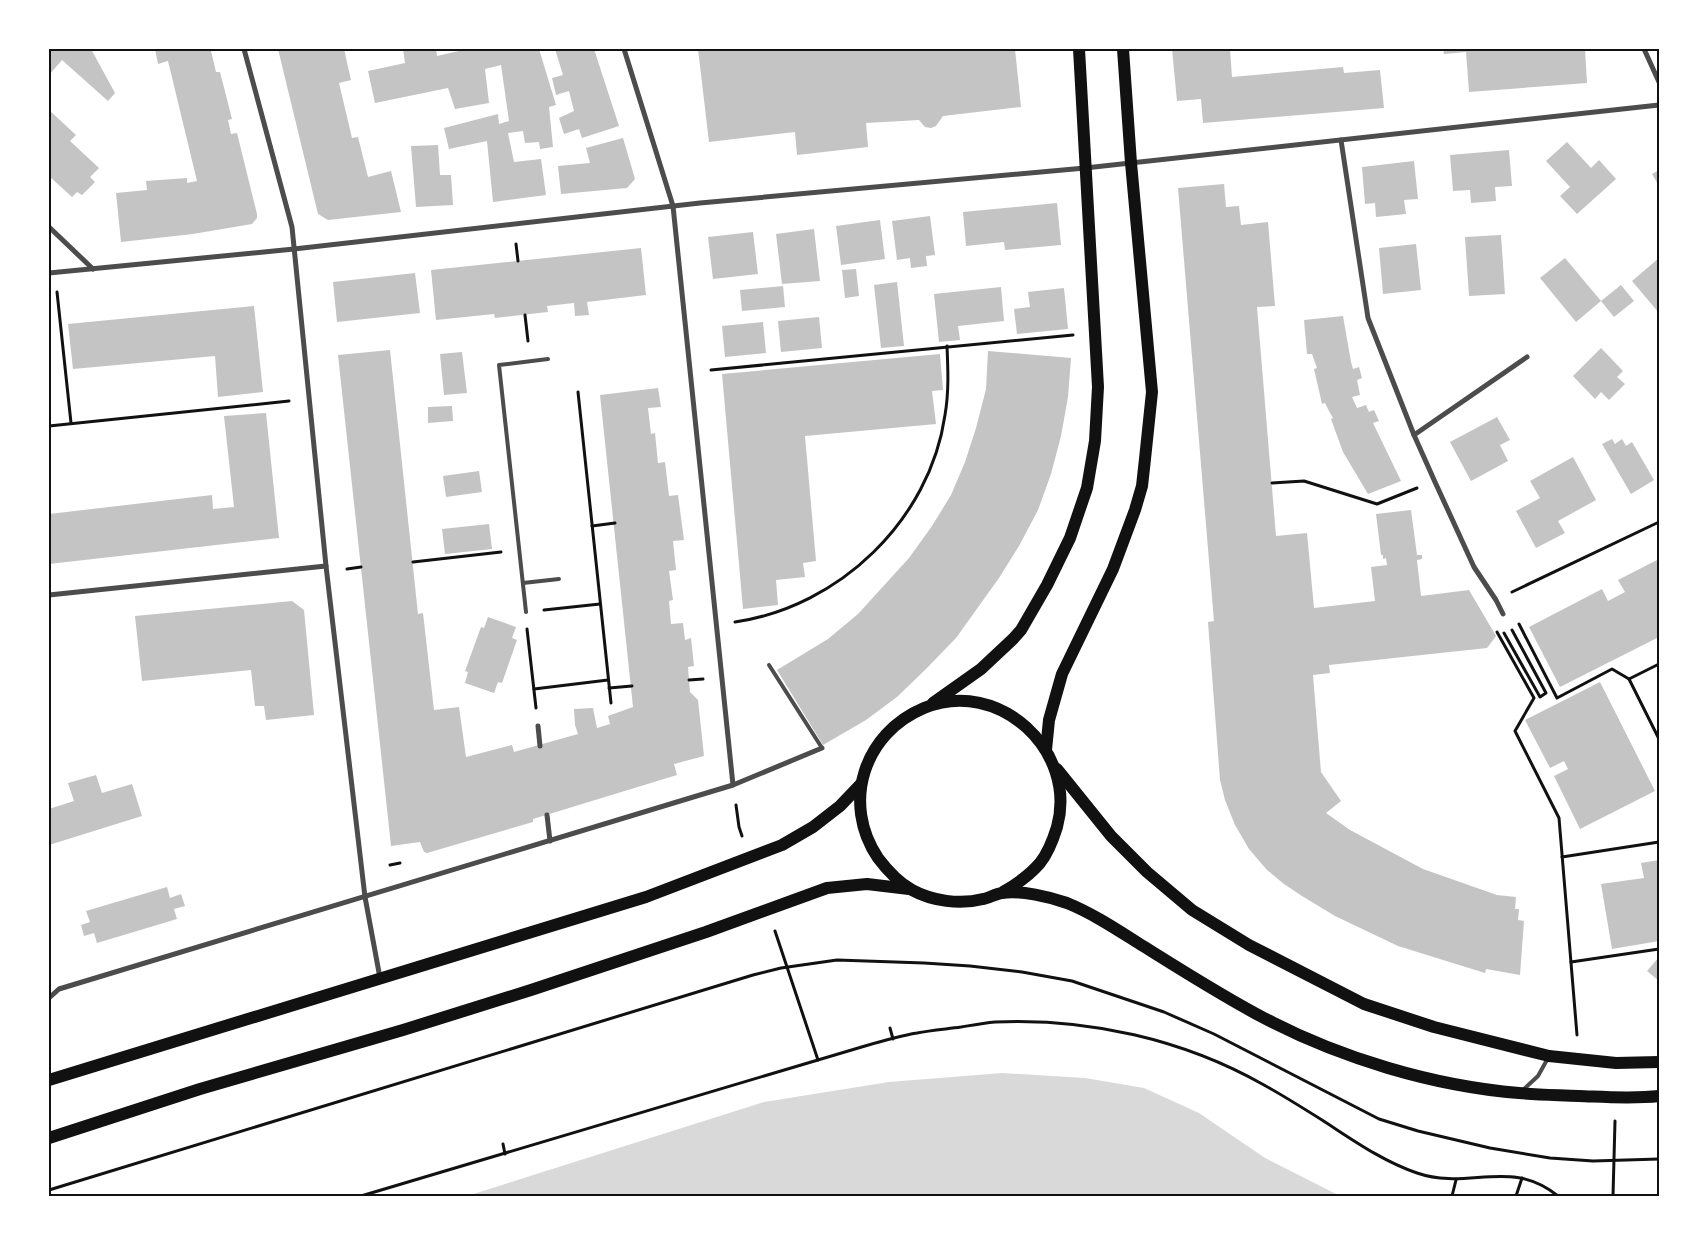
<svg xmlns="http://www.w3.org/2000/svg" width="1708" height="1245" viewBox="0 0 1708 1245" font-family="Manrope,sans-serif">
<rect width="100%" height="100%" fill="#fff"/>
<path fill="#d9d9d9" d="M1002,1073L1085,1078L1144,1088L1199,1113L1265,1158L1340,1196H467L764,1102L889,1082Z"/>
<g fill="#c4c4c4">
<path d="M49,49H91L115,93L108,101L62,60L49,75Z"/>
<path d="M155,49H219L211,51L216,72H220L232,119L228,120L231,134L237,133L257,214V218L252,224L193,234L121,242L116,193L147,190L146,181L187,178V183L197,181L168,61L158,64Z"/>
<path d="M278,49H344L351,80L339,83L352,138L358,137L368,177L391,171L401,212L328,220L318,214Z"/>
<path d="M403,49H436L437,56L468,49H539L556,105L549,107L553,147L540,149L539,142L525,143L523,131L508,133L514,162L541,159L546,195L493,202L487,141L449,149L444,128L498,114L499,124L509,121L501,65L485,69L489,103L455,109L448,88L375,103L368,71L405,63Z"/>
<path d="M555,49H594L619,126L582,138L579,129L564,134L559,118L574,111L569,91L556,95L552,78L563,75Z"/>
<path d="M698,49H1015L1021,107L943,116L936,126L931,128L925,127L919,120L866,123L868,147L797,155L795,132L709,142Z"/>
<path d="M1172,49H1230L1232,77L1343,67L1344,73L1380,70L1384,108L1203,123L1201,99L1177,101Z"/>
<path d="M1443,49H1585L1587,83L1469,92L1466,52L1444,54Z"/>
<path d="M49,110L76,135L70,141L99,168L90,177L95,182L82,195L77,192L72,197L49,176Z"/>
<path d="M623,138L635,179L627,188L561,194L558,166L590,163L586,148Z"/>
<path d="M1567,142L1591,168L1599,160L1616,179L1577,214L1560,196L1570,187L1546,161Z"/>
<path d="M438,145L440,175H451L453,205L416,207L411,146Z"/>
<path d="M1509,150L1512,186L1495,187L1496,201L1471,203L1470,190L1453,191L1450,155Z"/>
<path d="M1414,161L1418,199L1404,200L1406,214L1376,217L1375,203L1365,204L1362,167Z"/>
<path d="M1659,170V186L1652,174Z"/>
<path d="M1224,184L1226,207L1239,206L1241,225L1268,222L1275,306L1257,307L1276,536L1307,533L1314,608L1375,601L1371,567L1387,565L1386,558L1383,559V555H1381L1376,514L1411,510L1417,555H1422V559L1417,560L1421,596L1469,590L1496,636L1487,648L1329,665L1330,673L1313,675L1321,772L1341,801L1326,813L1350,830L1423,869L1497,895L1516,897L1515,909H1519L1518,920L1524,921L1520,975L1486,969L1485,973L1398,946L1335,916L1302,896L1284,884L1267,870L1249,849L1235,825L1225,800L1220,780L1208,622L1214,621L1178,188Z"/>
<path d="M1057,203L1061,245L1005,250L1004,242L966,246L963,212Z"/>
<path d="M930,216L935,255L926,256L927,266L911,268L910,258L897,260L892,221Z"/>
<path d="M880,220L885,259L841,265L836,226Z"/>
<path d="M814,229L820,281L782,284L776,234Z"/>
<path d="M753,232L758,274L713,279L708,237Z"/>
<path d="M1501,235L1505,294L1469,296L1465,237Z"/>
<path d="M1416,244L1421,290L1383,294L1379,248Z"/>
<path d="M641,248L646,295L587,302L589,315L575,316L574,303L547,306L548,312L495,318L494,314L436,320L431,270Z"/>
<path d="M1565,258L1601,301L1621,285L1634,301L1614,317L1601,301L1576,322L1540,278Z"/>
<path d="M1659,258V313L1632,281Z"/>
<path d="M856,269L859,296L845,298L842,270Z"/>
<path d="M415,273L420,313L337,322L333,282Z"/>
<path d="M897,282L904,346L881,348L874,285Z"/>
<path d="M783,286L785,307L742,311L740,290Z"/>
<path d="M1001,287L1004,321L958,326L960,340L939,342L934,294Z"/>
<path d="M1064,288L1068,329L1017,334L1014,309L1030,307L1028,292Z"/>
<path d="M254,306L263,392L218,397L215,356L73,369L68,324Z"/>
<path d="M1343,316L1351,362L1353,369L1359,367L1362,378L1357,380L1360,395L1352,397L1357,408L1366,405L1369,412L1374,410L1379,421L1373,423L1401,481L1368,494L1343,452L1331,419L1333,418L1329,411L1325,403L1322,404L1314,369L1317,368L1312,354H1307L1304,320Z"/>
<path d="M819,317L822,348L781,352L778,321Z"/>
<path d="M763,322L766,353L725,357L722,326Z"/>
<path d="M1601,348L1623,371L1617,377L1625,384L1609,400L1601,392L1595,399L1573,376Z"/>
<path d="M390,350L418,614L423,613L434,710L459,707L466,757L512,745L514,752L578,734L575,725L574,709L593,708L597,728L610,724L608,716L633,707L600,395L658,388L661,407L648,408L651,434L655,433L658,463L665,462L669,496L678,495L684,540L673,541L676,570L669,571L673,600L669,601L671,624L683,623L685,640L691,638L694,666L688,667L689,680L690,692L698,700L704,756L674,764L677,775L533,819V822L427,853L424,852L420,842L391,846L338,355Z"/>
<path d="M988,351L1071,358L1068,397L1061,436L1051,474L1038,510L1019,546L999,578L956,638L925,670L897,697L866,720L823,745L777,670L828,639L858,614L909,558L932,526L951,495L965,462L976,428L986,389Z"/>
<path d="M462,352L467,393L444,395L440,354Z"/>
<path d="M940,354L943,390L932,391L936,424L805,436L816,561L803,563L805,577L776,580L778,605L743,609L722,374Z"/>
<path d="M452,406L453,421L428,423V407Z"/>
<path d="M266,413L279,538L49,564V514L212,495L213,509L234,507L224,416Z"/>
<path d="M1497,417L1510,440L1500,445L1508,461L1471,481L1450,442Z"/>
<path d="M1612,439L1615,444L1622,439L1626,446L1632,442L1654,480L1631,494L1602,444Z"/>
<path d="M1573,457L1596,500L1558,521L1565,533L1536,548L1516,511L1540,498L1530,481Z"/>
<path d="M479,471L482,492L446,497L443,476Z"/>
<path d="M489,524L492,549L445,554L442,529Z"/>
<path d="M1659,559V637L1560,687L1529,627L1602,589L1608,601L1625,592L1618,580Z"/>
<path d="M292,601L304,610L314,715L266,720L264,706H255L251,670L142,681L135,616Z"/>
<path d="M488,617L516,627L512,638L517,640L502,683L498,682L494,693L465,683L468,672L465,671L481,627L484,628Z"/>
<path d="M1600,682L1655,791L1580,829L1554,776L1568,769L1564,761L1550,768L1525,720Z"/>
<path d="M96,775L102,793L132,784L142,816L49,845V809L74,801L68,783Z"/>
<path d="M1659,860V941L1612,949L1601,884L1644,878L1641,863Z"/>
<path d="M167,887L170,898L181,894L185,906L174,909L177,919L97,943L94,933L84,936L81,925L90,922L86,911Z"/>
<path d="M1659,957V981L1647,971Z"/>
</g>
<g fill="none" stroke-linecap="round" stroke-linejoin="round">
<g stroke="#111" stroke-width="3">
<path d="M516,244L518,261"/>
<path d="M57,292L71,423"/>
<path d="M525,315L528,341"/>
<path d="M711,370L1073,335"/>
<path d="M578,392L611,703"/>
<path d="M49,426L289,401"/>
<path d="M1272,483L1304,481L1377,504L1417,488"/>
<path d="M592,526L615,523"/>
<path d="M413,562L501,552"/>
<path d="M347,569L361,567"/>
<path d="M1512,592L1659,522"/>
<path d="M544,610L600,604"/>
<path d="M735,622C839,607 930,520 945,415C949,392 948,369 947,346"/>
<path d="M1519,624L1557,698L1612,669L1629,679"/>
<path d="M527,629L536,708"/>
<path d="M1497,632L1534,698L1515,731L1559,818L1577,1035"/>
<path d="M1504,633L1540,697L1546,693L1512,630"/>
<path d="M1659,664L1629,679L1659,739"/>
<path d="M689,680L703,679"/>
<path d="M609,688L632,686"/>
<path d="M534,689L608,680"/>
<path d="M736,805L739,827L742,836"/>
<path d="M1562,857L1659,842"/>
<path d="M390,865L400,863"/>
<path d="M775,931L818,1060"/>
<path d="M1571,962L1659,949"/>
<path d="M890,1028L893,1039"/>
<path d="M503,1144L505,1154"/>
<path d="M49,1190L753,975L781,968L837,960L924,963L970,966L1022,972L1072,981L1164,1012L1214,1034L1379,1119L1418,1131L1490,1148L1550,1158L1593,1161L1659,1159"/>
<path d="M361,1196L865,1046C882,1041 899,1036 917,1033C931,1030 947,1029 961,1027C973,1025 984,1023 995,1022C1088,1018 1183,1039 1264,1085C1284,1096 1303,1108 1322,1120C1353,1140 1382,1161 1417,1173C1469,1191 1510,1157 1558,1196"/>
<path d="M1452,1196L1456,1180"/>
<path d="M1516,1196L1522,1178"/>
<path d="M1613,1196L1615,1121"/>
</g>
<g stroke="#4c4c4c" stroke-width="4">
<path d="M523,583L559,579"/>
<path d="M526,612L499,365L548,359"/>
<path d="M769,665L822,748"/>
<path d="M1524,1089L1538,1076L1548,1058"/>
</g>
<g stroke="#4c4c4c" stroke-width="5">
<path d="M244,49L292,227L326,566L365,897L380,978"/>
<path d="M624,49L673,206L733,785"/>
<path d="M1644,49L1659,82"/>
<path d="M1341,140L1368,318L1414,435L1435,482L1474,567L1496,600L1503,614"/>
<path d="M49,227L93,269"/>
<path d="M49,273L294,249L700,203L1085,168L1659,105"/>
<path d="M1414,435L1527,357"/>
<path d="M49,595L326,566"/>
<path d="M538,726L540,746"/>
<path d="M547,815L550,841"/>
<path d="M49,998L59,989L733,785L822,748"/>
</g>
<g stroke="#111" stroke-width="12">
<path d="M933,703L981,669L1013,639L1021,630L1047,585L1070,538L1087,488L1095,441L1098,387L1079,49"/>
<path d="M1046,750L1049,720L1062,674L1113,569L1135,510L1142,486L1145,459L1152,392L1131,163L1123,49"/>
<path d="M1057,769L1111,836L1147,872L1192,910L1249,945L1364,1004L1434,1027L1549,1056L1616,1063L1659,1062"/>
<path d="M1003,892C1017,884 1029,876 1040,863C1048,853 1053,840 1057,827C1078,751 999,677 924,708C864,733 841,803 878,858C887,870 898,882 912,890C932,901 960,905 983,899C989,898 995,894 1002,893C1021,890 1050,897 1067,903C1094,914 1119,931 1143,946C1183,971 1222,996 1264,1018C1340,1058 1433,1086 1519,1093C1539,1095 1559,1095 1579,1096C1606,1097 1633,1099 1659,1096"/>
<path d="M49,1080L646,897L782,845L813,827L840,806L861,784"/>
<path d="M49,1138L200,1089L403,1030L531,990L706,932L827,888L867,884L909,889"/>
</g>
</g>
<rect width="1708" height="1245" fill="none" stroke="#ffffff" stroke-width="100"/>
<rect x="50" y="50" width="1608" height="1145" fill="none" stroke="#111" stroke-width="2"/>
</svg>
